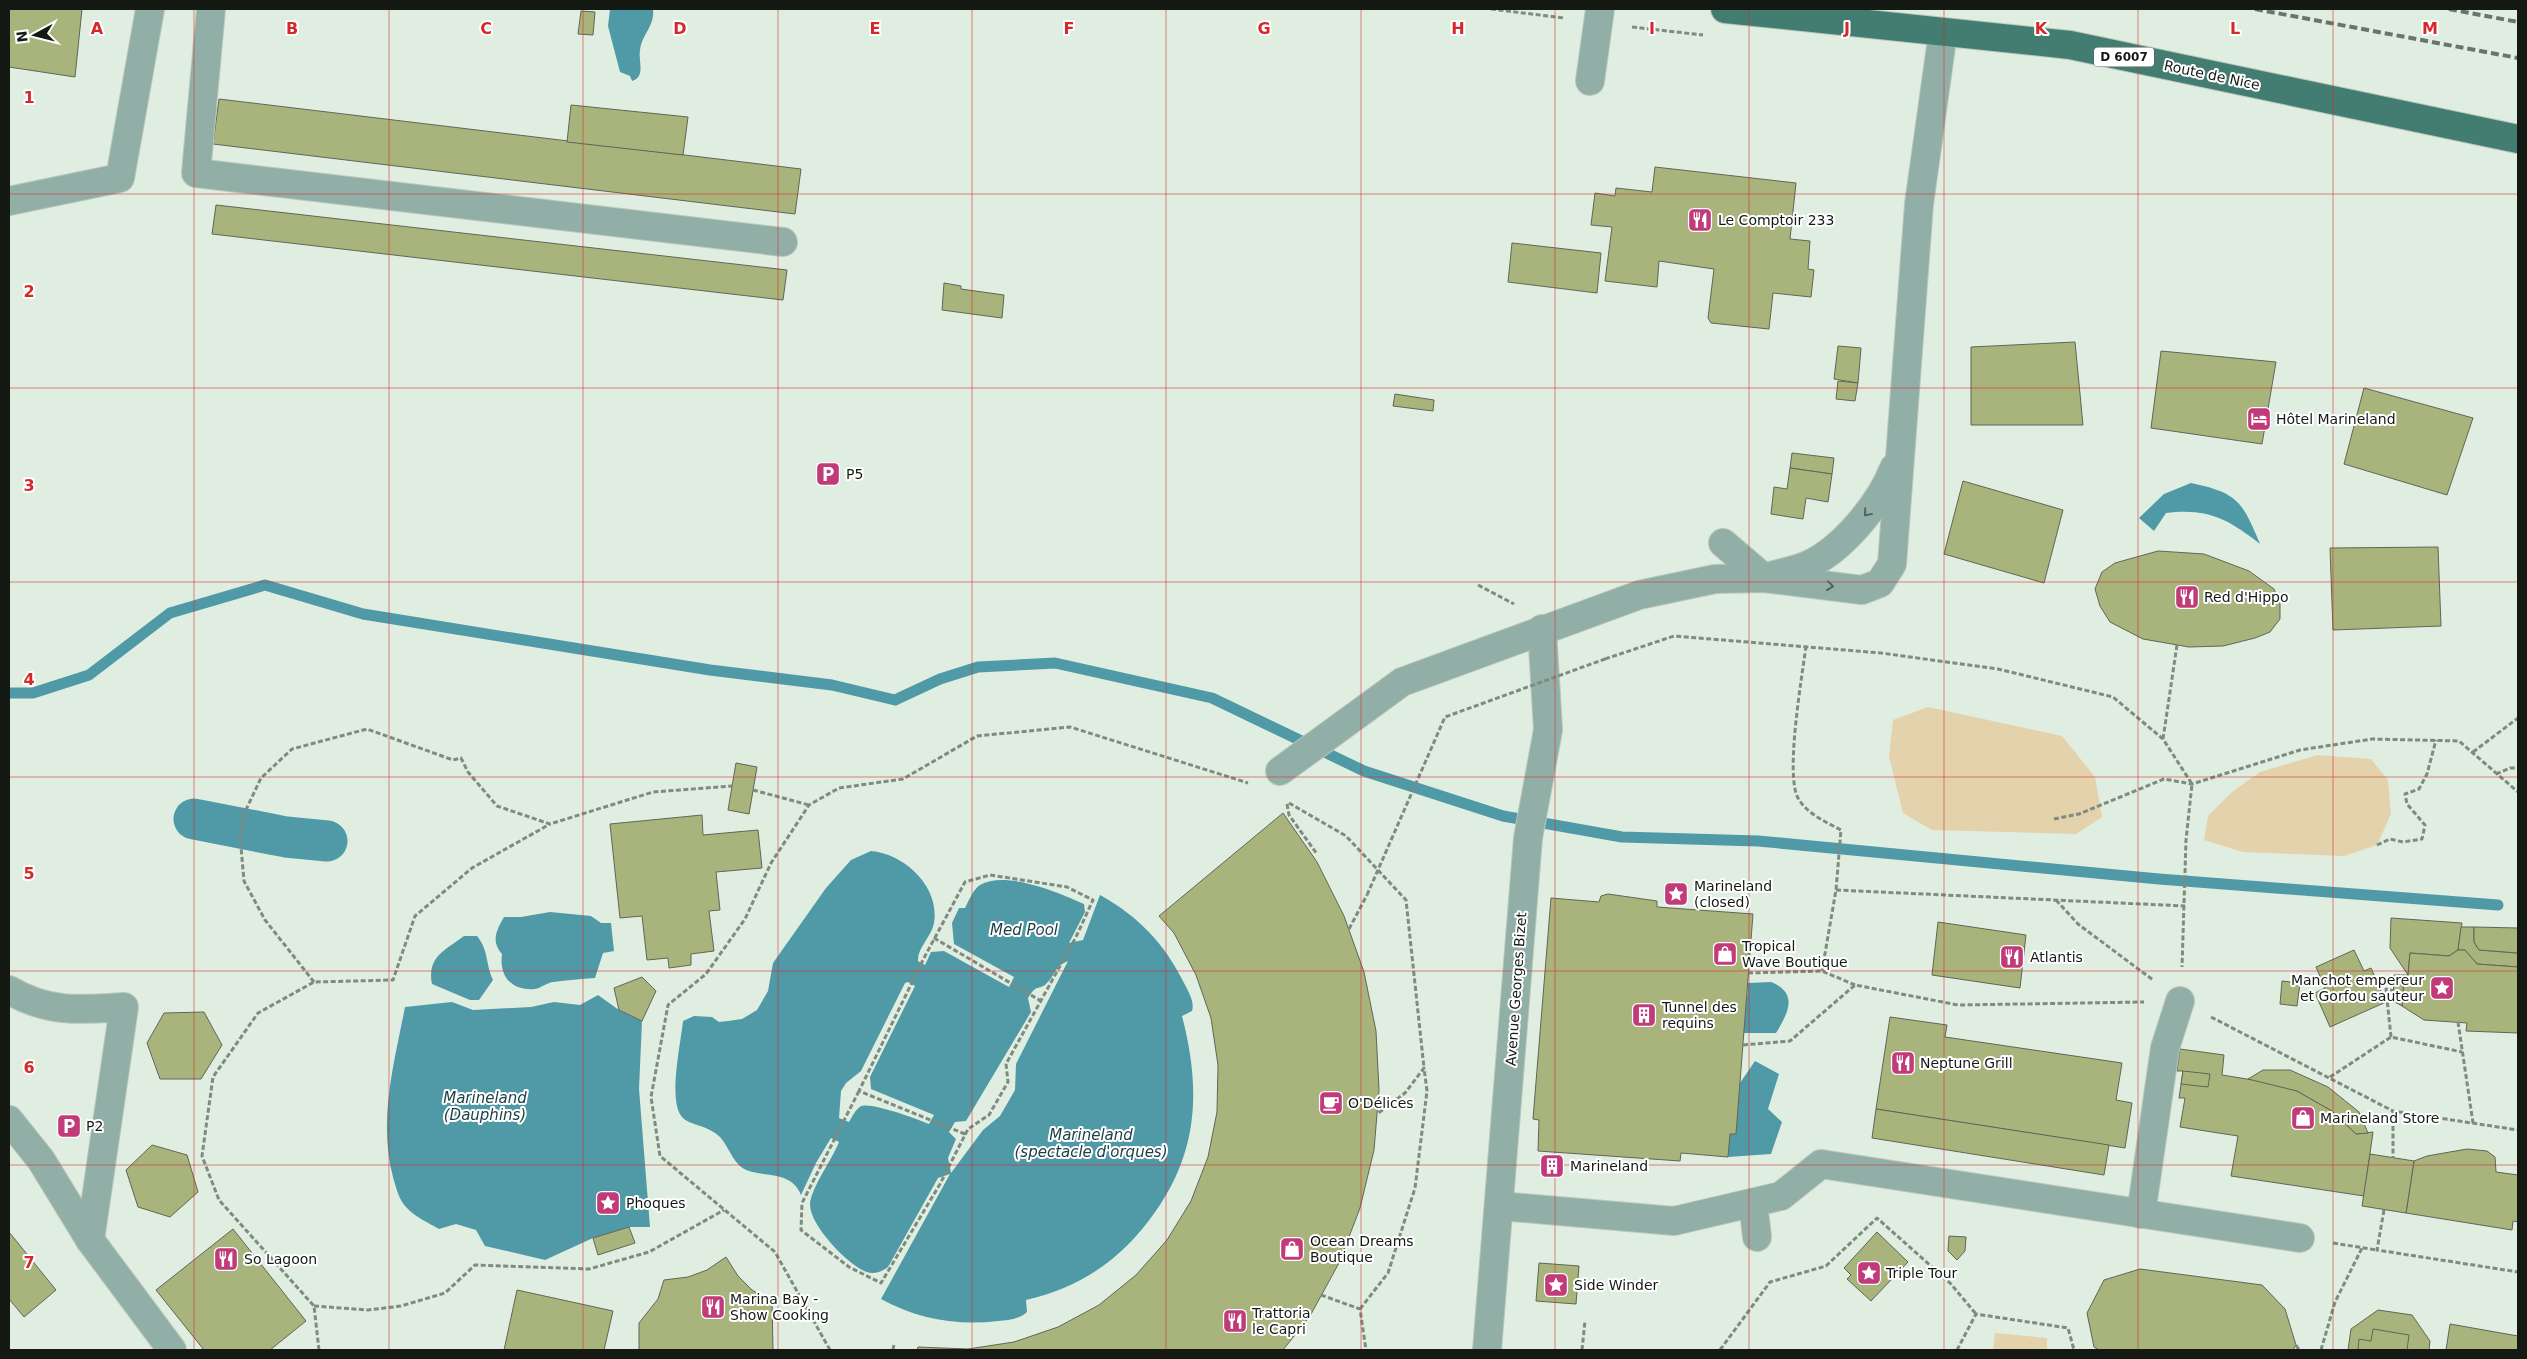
<svg xmlns="http://www.w3.org/2000/svg" width="2527" height="1359" viewBox="0 0 2527 1359" font-family="'DejaVu Sans',sans-serif">
<rect width="100%" height="100%" fill="#dfeee0"/>
<g fill="#e3d2ab">
<path d="M1928,707L2062,736L2095,777L2102,817L2076,834L1932,830L1903,813L1889,757L1893,720Z"/>
<path d="M2318,755L2371,759L2388,780L2391,814L2377,845L2344,856L2243,852L2204,840L2208,816L2232,792L2260,772Z"/>
<path d="M1995,1333L2047,1338V1350H1993Z"/>
</g>
<g fill="#4f9aa6" fill-rule="evenodd">
<path d="M610,9H653C655,26 642,34 640,50C638,61 646,77 632,81L630,76L620,72L608,26Z"/>
<path d="M2191,483C2238,493 2242,501 2260,544C2228,519 2208,508 2166,513L2154,531L2139,518L2164,494Z"/>
<path d="M871,851C905,854 940,887 934,923C932,936 917,948 918,961L925,965L931,952L944,951L1009,987L1014,977L954,944L952,923L959,908H965C969,900 973,890 980,885C1006,870 1060,893 1084,904L1085,912L1069,943L1083,940L1100,895C1138,916 1165,944 1184,983C1188,991 1195,1002 1192,1011L1182,1016C1203,1097 1197,1162 1143,1228C1112,1266 1074,1289 1026,1300L1027,1312C1020,1319 1008,1320 998,1321C957,1326 917,1319 881,1299L950,1174L938,1178L888,1267C883,1271 874,1275 867,1272C848,1266 809,1224 810,1204C811,1188 833,1158 839,1142L831,1138L816,1163L801,1195C792,1172 769,1177 749,1171C734,1167 730,1148 720,1137C708,1125 689,1125 683,1118C667,1103 681,1043 683,1021L694,1016L712,1017L719,1022L728,1021L742,1019L757,1010L768,991L773,963L826,888L851,860ZM1068,961L1016,1064L1015,1090L1000,1116L983,1130L951,1173L948,1158L956,1139L949,1132L955,1122L966,1121L1031,1012L1028,998C1037,983 1038,991 1046,984C1056,975 1053,967 1068,961ZM908,982L915,986L870,1077L871,1089L934,1115L929,1124C918,1119 871,1102 861,1106C855,1110 852,1117 849,1122L839,1118L841,1091L846,1083L861,1071L905,983Z"/>
<path d="M550,912L591,916L601,923H611L614,951L603,953L595,978C581,979 567,980 553,982C546,983 541,988 535,989C511,991 499,976 502,954C491,941 496,931 504,917H521Z"/>
<path d="M464,936H477C489,951 485,962 493,980L479,1000H470L432,984C427,957 444,951 464,936Z"/>
<path d="M1771,982C1799,993 1788,1013 1776,1033H1744L1726,1047L1732,1004L1747,998L1748,983Z"/>
<path d="M598,995L619,1010L642,1021L639,1089L650,1227H629L593,1238L545,1260L485,1246L476,1230L456,1224L439,1229C429,1223 415,1217 407,1208C399,1201 396,1187 393,1177C378,1120 394,1064 405,1007L452,1002L473,1010L531,1007L554,1002L580,1005Z"/>
<path d="M1755,1061L1779,1074L1768,1109L1782,1122L1771,1154L1728,1157L1705,1105L1740,1083Z"/>
</g>
<g fill="none" stroke-linecap="round" stroke-linejoin="round">
<path stroke="#4f9aa6" stroke-width="11" d="M9,693H33L89,675L170,613L265,585L363,614L710,670L832,685L895,700L940,679L978,667L1055,663L1212,698L1364,771L1503,816L1622,837L1758,841L2159,879L2498,905"/>
<path stroke="#4f9aa6" stroke-width="41" d="M194,819L286,837L327,841"/>
</g>
<g fill="#a9b47d" stroke="#626556">
<path d="M9,9H82L75,77L9,67Z"/>
<path d="M581,11L595,12L593,35L578,34Z"/>
<path d="M219,99L801,169L795,214L213,144Z"/>
<path d="M571,105L688,117L683,155L567,142Z"/>
<path d="M1655,167L1796,183L1790,239L1810,241L1808,269L1814,270L1811,297L1773,293L1769,329L1711,323L1708,318L1714,269L1659,261L1657,287L1605,281L1612,227L1591,225L1595,193L1615,196L1616,188L1652,192Z"/>
<path d="M216,205L787,270L783,300L212,234Z"/>
<path d="M1512,243L1601,253L1597,293L1508,282Z"/>
<path d="M944,283L961,286V289L1004,295L1002,318L942,310Z"/>
<path d="M2075,342L2083,425H1971V347Z"/>
<path d="M1838,346L1861,348L1858,383L1834,379Z"/>
<path d="M2161,351L2276,362L2262,444L2151,428Z"/>
<path d="M1838,381L1858,383L1855,401L1836,399Z"/>
<path d="M2364,388L2473,418L2447,495L2344,464Z"/>
<path d="M1395,394L1434,400L1433,411L1393,406Z"/>
<path d="M1792,453L1834,458L1832,474L1790,468Z"/>
<path d="M1790,468L1832,474L1828,502L1806,498L1803,519L1771,514L1774,487L1787,489Z"/>
<path d="M1963,481L2063,510L2044,583L1944,554Z"/>
<path d="M2438,547L2441,626L2333,630L2330,548Z"/>
<path d="M2158,551L2204,554L2249,571L2274,589L2280,604V619L2270,632L2255,638L2223,646L2189,647L2143,639L2110,622L2100,606L2095,589L2102,572L2115,563Z"/>
<path d="M736,763L757,767L749,814L728,810Z"/>
<path d="M1283,813L1317,862L1344,916L1364,972L1376,1031L1379,1090L1374,1150L1360,1208L1339,1263L1310,1316L1283,1350H917L918,1347L968,1349L1014,1342L1058,1327L1099,1305L1136,1275L1167,1240L1191,1201L1208,1157L1217,1112L1218,1065L1211,1018L1196,975L1174,933L1159,916Z"/>
<path d="M702,815L703,835L758,830L762,868L716,872L720,910L709,911L714,951L691,954V965L669,968L668,958L647,960L642,916L620,918L610,824Z"/>
<path d="M1608,894L1657,901V907L1753,914L1736,1134H1730L1728,1157L1681,1153L1680,1161L1538,1151L1539,1120L1533,1119L1551,898L1599,902L1601,896Z"/>
<path d="M2391,918L2462,923L2458,950L2449,956L2410,953L2408,975L2390,948Z"/>
<path d="M1938,922L2026,935L2020,988L1932,975Z"/>
<path d="M2461,927H2474V942L2479,950L2518,953V967L2477,964L2465,950H2458Z"/>
<path d="M2474,927L2518,928V953L2479,950L2474,942Z"/>
<path d="M2354,950L2364,971L2371,968L2386,1002L2330,1027L2315,993L2325,988L2316,967Z"/>
<path d="M2458,950H2465L2477,964L2518,967V1033L2466,1031L2467,1023L2424,1020L2402,1006L2404,975H2408L2410,953L2449,956Z"/>
<path d="M2394,975H2404L2402,1006L2393,1001Z"/>
<path d="M642,977L656,991L642,1021L619,1010L614,988Z"/>
<path d="M2282,981L2300,983L2297,1006L2280,1004Z"/>
<path d="M204,1012L222,1045L201,1079H160L147,1043L164,1013Z"/>
<path d="M1890,1017L1947,1025L1945,1037L2122,1063L2116,1100L2132,1103L2125,1148L1876,1109Z"/>
<path d="M2180,1049L2224,1055L2222,1075L2278,1084L2297,1091L2332,1111L2356,1134L2373,1132L2364,1196L2231,1176L2238,1136L2180,1127L2185,1098H2179L2183,1071H2177Z"/>
<path d="M2263,1070H2290L2328,1087L2359,1112L2368,1133L2356,1134L2332,1111L2297,1091L2248,1079Z"/>
<path d="M2183,1071L2210,1074L2208,1087L2181,1084Z"/>
<path d="M1876,1109L2109,1145L2104,1175L1872,1138Z"/>
<path d="M152,1145L187,1155L198,1192L170,1217L138,1207L126,1170Z"/>
<path d="M2467,1149L2487,1151L2495,1157L2496,1172L2518,1175V1222L2513,1221L2512,1230L2406,1213L2414,1161L2427,1156Z"/>
<path d="M2370,1154L2414,1161L2406,1213L2362,1206Z"/>
<path d="M1543,1159L1563,1161L1561,1174L1541,1171Z"/>
<path d="M629,1227L635,1243L598,1255L593,1238Z"/>
<path d="M233,1229L306,1321L270,1350H204L156,1290Z"/>
<path d="M9,1232L56,1290L24,1317L9,1299Z"/>
<path d="M1877,1232L1908,1262L1871,1301L1847,1279L1851,1275L1844,1268Z"/>
<path d="M1949,1236L1966,1237L1965,1251L1957,1260L1948,1251Z"/>
<path d="M726,1257L738,1276L752,1290L772,1302L773,1350H639V1323L658,1299L664,1280L688,1277L707,1270Z"/>
<path d="M1539,1263L1579,1266L1576,1304L1536,1301Z"/>
<path d="M2140,1269L2262,1285L2285,1309L2296,1345L2293,1350H2099L2094,1347L2087,1313L2104,1280Z"/>
<path d="M517,1290L613,1311L604,1350H504Z"/>
<path d="M2378,1310L2412,1315L2430,1341L2429,1350H2348L2351,1329Z"/>
<path d="M2450,1324L2518,1336V1350H2446Z"/>
<path d="M2373,1329L2409,1335L2407,1350H2358L2359,1339L2371,1341Z"/>
</g>
<g fill="none" stroke-linecap="round" stroke-linejoin="round">
<defs>
<g id="minor">
<path d="M211,9L196,173L783,242"/>
<path d="M1590,81L1600,9"/>
<path d="M9,201L120,178L150,9"/>
<path d="M1723,543L1764,578"/>
<path d="M1774,575C1785,572 1797,570 1808,565C1843,549 1880,504 1894,468"/>
<path d="M1280,771L1402,682L1639,595L1715,579L1764,578L1862,590L1880,583L1892,564L1919,204L1943,32"/>
<path d="M9,990C48,1013 80,1010 124,1007L90,1240"/>
<path d="M9,1120L41,1160L90,1240L172,1350"/>
<path d="M1753,1203L1757,1237"/>
<path d="M1500,1206L1674,1221L1781,1196L1821,1164L2300,1238"/>
<path d="M2141,1214L2165,1048L2180,1001"/>
<path d="M1487,1350L1528,838L1548,730L1542,629"/>
</g>
<path id="major" d="M1725,9L2070,45L2518,139"/>
</defs>
<use href="#minor" stroke="#bac8bb" stroke-width="30"/>
<use href="#major" stroke="#bac8bb" stroke-width="30"/>
<g stroke="#7f8a80" stroke-width="3" stroke-dasharray="5 2.5" stroke-linecap="butt">
<path d="M1491,9L1564,18"/>
<path d="M1632,27L1703,35"/>
<path d="M1478,585L1514,604"/>
<path d="M1806,646C1802,677 1785,774 1798,798C1807,814 1826,822 1841,830L1836,890L1822,971"/>
<path d="M1605,659L1674,636L1881,653L1998,669L2113,697L2163,739L2192,784L2186,840L2182,967"/>
<path d="M2163,739L2177,645"/>
<path d="M2473,752L2518,718"/>
<path d="M2496,774L2510,768H2518"/>
<path d="M753,790L809,805"/>
<path d="M1289,803L1346,836L1406,900L1424,1068"/>
<path d="M1287,804L1289,815L1317,854"/>
<path d="M2054,819L2079,814L2164,779L2192,784L2300,750L2372,739L2459,741L2518,792"/>
<path d="M2377,845L2390,839L2403,842L2422,839L2425,825L2407,804L2405,794L2419,789L2427,774L2436,740"/>
<path d="M1836,890L2185,906"/>
<path d="M2056,900L2078,924L2153,980"/>
<path d="M1349,929L1367,895"/>
<path d="M934,938L1041,1001"/>
<path d="M1748,973L1822,971L1855,985"/>
<path d="M314,982L265,920L244,881L240,836L244,814L261,778L292,749L367,729L453,760L461,758L468,772L497,806L550,824L653,792L732,786"/>
<path d="M2211,1017L2393,1111L2518,1130"/>
<path d="M2458,1022L2473,1123"/>
<path d="M2391,1037L2386,989L2394,991"/>
<path d="M1743,1045L1790,1041L1855,985L1958,1005L2144,1002"/>
<path d="M2330,1077L2391,1037L2462,1052"/>
<path d="M859,1091L802,1203L801,1230L849,1267L881,1283L940,1184L968,1129L989,1115L1008,1082L1006,1064L1076,937L1093,900L1067,887L990,875L965,882L925,956L859,1091L965,1134"/>
<path d="M2393,1111V1158"/>
<path d="M2384,1210L2377,1250L2518,1272"/>
<path d="M2333,1243L2377,1250"/>
<path d="M1321,1295L1360,1309L1366,1350"/>
<path d="M314,1306L368,1310L401,1306L445,1293L475,1265L589,1269L649,1252L724,1210"/>
<path d="M1360,1309L1388,1273L1415,1188L1427,1091L1424,1068L1405,1093L1377,1114"/>
<path d="M2296,1345L2299,1350"/>
<path d="M319,1350L314,1306L219,1200L202,1156L213,1077L258,1013L314,982L393,980L415,916L472,868L550,824"/>
<path d="M830,1350L775,1252L660,1156L651,1097L668,1005L706,974L745,919L771,863L809,805L839,788L903,779L977,736L1070,727L1248,783"/>
<path d="M893,1350L894,1344"/>
<path d="M1582,1350L1585,1321"/>
<path d="M1720,1350L1770,1282L1826,1266L1877,1218L1950,1283L1976,1314"/>
<path d="M1957,1350L1976,1314L2068,1328L2074,1350"/>
<path d="M2321,1350L2335,1302L2362,1248"/>
</g>
<use href="#minor" stroke="#91afa7" stroke-width="28"/>
<use href="#major" stroke="#437d71" stroke-width="28"/>
<g stroke="#6b746b" stroke-width="4" stroke-dasharray="8 4" stroke-linecap="butt">
<path d="M2255,9L2518,58"/>
<path d="M2449,9L2518,22"/>
</g>
<path stroke="#7f8a80" stroke-width="3" stroke-dasharray="5 2.5" stroke-linecap="butt" d="M1367,895L1445,717L1605,659"/>
</g>
<defs><path id="oneway-chevron" d="M-2-3.5L2.5 0L-2 3.5" fill="none" stroke-width="1.6" stroke-linecap="round" stroke-linejoin="round" transform="scale(1.25)"/></defs>
<g stroke="#52645e">
<use href="#oneway-chevron" transform="translate(1867 513) rotate(130)"/>
<use href="#oneway-chevron" transform="translate(1830 586) rotate(7)"/>
</g>
<path fill="none" stroke="#d62828" stroke-width="1" stroke-opacity="0.55" d="M194,9V1350M389,9V1350M583,9V1350M778,9V1350M972,9V1350M1166,9V1350M1361,9V1350M1555,9V1350M1749,9V1350M1944,9V1350M2138,9V1350M2333,9V1350M9,194H2518M9,388H2518M9,582H2518M9,777H2518M9,971H2518M9,1165H2518"/>
<defs>
<symbol id="restaurant-square" viewBox="-11 -11 22 22"><rect x="-9" y="-9" width="18" height="18" rx="4" fill="#c13a79" stroke="#fff"/><path d="M-5-6h1v4h1v-4h1v4h1v-4h1v5L-1.5 .5V6h-2V.5L-5-1ZM5-6V6H3V1.5H1.5Q1.5-4 5-6Z" fill="#fff"/></symbol>
<symbol id="hotel-square" viewBox="-11 -11 22 22"><rect x="-9" y="-9" width="18" height="18" rx="4" fill="#c13a79" stroke="#fff"/><path d="M-6-4.5h1.5V1H6V5H4.5V3h-9V5H-6ZM-4 0a1.8 1.8 0 1 1 3.6 0ZM.5 0V-2.5h3Q6-2.5 6 0Z" fill="#fff"/></symbol>
<symbol id="parking-square" viewBox="-11 -11 22 22"><rect x="-9" y="-9" width="18" height="18" rx="4" fill="#c13a79" stroke="#fff"/><path d="M-3.5-5.5H1a3.5 3.5 0 0 1 0 7H-1V5.5H-3.5ZM-1-3.4V-.6H.8a1.4 1.4 0 0 0 0-2.8Z" fill="#fff"/></symbol>
<symbol id="sight-square" viewBox="-11 -11 22 22"><rect x="-9" y="-9" width="18" height="18" rx="4" fill="#c13a79" stroke="#fff"/><path d="M0-6L1.8-2.2L6-1.7L2.9 1.2L3.7 5.4L0 3.3L-3.7 5.4L-2.9 1.2L-6-1.7L-1.8-2.2Z" fill="#fff"/></symbol>
<symbol id="shop-square" viewBox="-11 -11 22 22"><rect x="-9" y="-9" width="18" height="18" rx="4" fill="#c13a79" stroke="#fff"/><path d="M-5-2.5h2.3a2.7 3.5 0 0 1 5.4 0H5L5.5 6h-11ZM-1.5-2.5h3a1.5 2.3 0 0 0-3 0Z" fill="#fff"/></symbol>
<symbol id="building-square" viewBox="-11 -11 22 22"><rect x="-9" y="-9" width="18" height="18" rx="4" fill="#c13a79" stroke="#fff"/><path d="M-4-6H4V6H1V3H-1V6H-4ZM-2.5-4.3h1.7v1.8h-1.7ZM.8-4.3h1.7v1.8H.8ZM-2.5-1h1.7V.8h-1.7ZM.8-1h1.7V.8H.8Z" fill="#fff"/></symbol>
<symbol id="cafe-square" viewBox="-11 -11 22 22"><rect x="-9" y="-9" width="18" height="18" rx="4" fill="#c13a79" stroke="#fff"/><path d="M-5.5-4.5H6V0H3Q3 3.5 0 3.5H-2.5Q-5.5 3.5-5.5 0ZM3-3.2v2h1.7v-2ZM-6 4.5H4V6H-6Z" fill="#fff"/></symbol>
</defs>
<g fill-rule="evenodd">
<use href="#restaurant-square" x="1686" y="206" width="28" height="28"/>
<use href="#hotel-square" x="2245" y="405" width="28" height="28"/>
<use href="#parking-square" x="814" y="460" width="28" height="28"/>
<use href="#restaurant-square" x="2173" y="583" width="28" height="28"/>
<use href="#sight-square" x="1662" y="880" width="28" height="28"/>
<use href="#shop-square" x="1711" y="940" width="28" height="28"/>
<use href="#restaurant-square" x="1998" y="943" width="28" height="28"/>
<use href="#sight-square" x="2428" y="974" width="28" height="28"/>
<use href="#building-square" x="1630" y="1001" width="28" height="28"/>
<use href="#restaurant-square" x="1889" y="1049" width="28" height="28"/>
<use href="#cafe-square" x="1317" y="1089" width="28" height="28"/>
<use href="#shop-square" x="2289" y="1104" width="28" height="28"/>
<use href="#parking-square" x="55" y="1112" width="28" height="28"/>
<use href="#building-square" x="1538" y="1152" width="28" height="28"/>
<use href="#sight-square" x="594" y="1189" width="28" height="28"/>
<use href="#shop-square" x="1278" y="1235" width="28" height="28"/>
<use href="#restaurant-square" x="212" y="1245" width="28" height="28"/>
<use href="#sight-square" x="1855" y="1259" width="28" height="28"/>
<use href="#sight-square" x="1542" y="1271" width="28" height="28"/>
<use href="#restaurant-square" x="699" y="1293" width="28" height="28"/>
<use href="#restaurant-square" x="1221" y="1307" width="28" height="28"/>
</g>
<g text-anchor="middle" dominant-baseline="central" stroke-width="4" stroke-linejoin="round" paint-order="stroke">
<rect fill="#fff" stroke="#5a5e5a" stroke-width="1" x="2094" y="47.5" width="60" height="19" rx="4"/>
<g font-size="12" font-weight="bold" fill="#141914">
<text x="2124" y="57">D 6007</text>
</g>
<g font-size="14" fill="#141914" stroke="#fff">
<text transform="translate(2212 75) rotate(12)">Route de Nice</text>
<text transform="translate(1516 989) rotate(-86)">Avenue Georges Bizet</text>
</g>
<g font-size="14" fill="#141914" stroke="#fff" text-anchor="start">
<text x="1718" y="220">Le Comptoir 233</text>
<text x="2276" y="419">Hôtel Marineland</text>
<text x="846" y="474">P5</text>
<text x="2204" y="597">Red d'Hippo</text>
<text x="1694" y="886">Marineland<tspan x="1694" dy="16">(closed)</tspan></text>
<text x="1742" y="946">Tropical<tspan x="1742" dy="16">Wave Boutique</tspan></text>
<text x="2030" y="957">Atlantis</text>
<text x="2424" y="980" text-anchor="end">Manchot empereur<tspan x="2424" dy="16">et Gorfou sauteur</tspan></text>
<text x="1662" y="1007">Tunnel des<tspan x="1662" dy="16">requins</tspan></text>
<text x="1920" y="1063">Neptune Grill</text>
<text x="1348" y="1103">O'Délices</text>
<text x="2320" y="1118">Marineland Store</text>
<text x="86" y="1126">P2</text>
<text x="1570" y="1166">Marineland</text>
<text x="626" y="1203">Phoques</text>
<text x="1310" y="1241">Ocean Dreams<tspan x="1310" dy="16">Boutique</tspan></text>
<text x="244" y="1259">So Lagoon</text>
<text x="1886" y="1273">Triple Tour</text>
<text x="1574" y="1285">Side Winder</text>
<text x="730" y="1299">Marina Bay -<tspan x="730" dy="16">Show Cooking</tspan></text>
<text x="1252" y="1313">Trattoria<tspan x="1252" dy="16">le Capri</tspan></text>
</g>
<g font-size="15" font-style="italic" fill="#1d4147" stroke="#fff">
<text x="1024" y="930">Med Pool</text>
<text x="485" y="1098">Marineland<tspan x="485" dy="17">(Dauphins)</tspan></text>
<text x="1091" y="1135">Marineland<tspan x="1091" dy="17">(spectacle d'orques)</tspan></text>
</g>
</g>
<g font-size="16" text-anchor="middle" font-weight="bold" fill="#d62828" stroke="#fff" stroke-width="4" stroke-linejoin="round" paint-order="stroke">
<text x="97" y="34">A</text>
<text x="292" y="34">B</text>
<text x="486" y="34">C</text>
<text x="680" y="34">D</text>
<text x="875" y="34">E</text>
<text x="1069" y="34">F</text>
<text x="1264" y="34">G</text>
<text x="1458" y="34">H</text>
<text x="1652" y="34">I</text>
<text x="1847" y="34">J</text>
<text x="2041" y="34">K</text>
<text x="2235" y="34">L</text>
<text x="2430" y="34">M</text>
<text x="29" y="103">1</text>
<text x="29" y="297">2</text>
<text x="29" y="491">3</text>
<text x="29" y="685">4</text>
<text x="29" y="879">5</text>
<text x="29" y="1073">6</text>
<text x="29" y="1268">7</text>
</g>
<rect width="2527" height="1359" fill="none" stroke="#141914" stroke-width="20"/>
<g transform="translate(35 35) rotate(263)" stroke="#ffffff" stroke-width="4" paint-order="stroke">
<path d="M0-4L9 19L0 12L-9 19Z" fill="#141914"/>
<text y="-8" font-size="14" font-weight="bold" text-anchor="middle" fill="#141914">N</text>
</g>
</svg>
